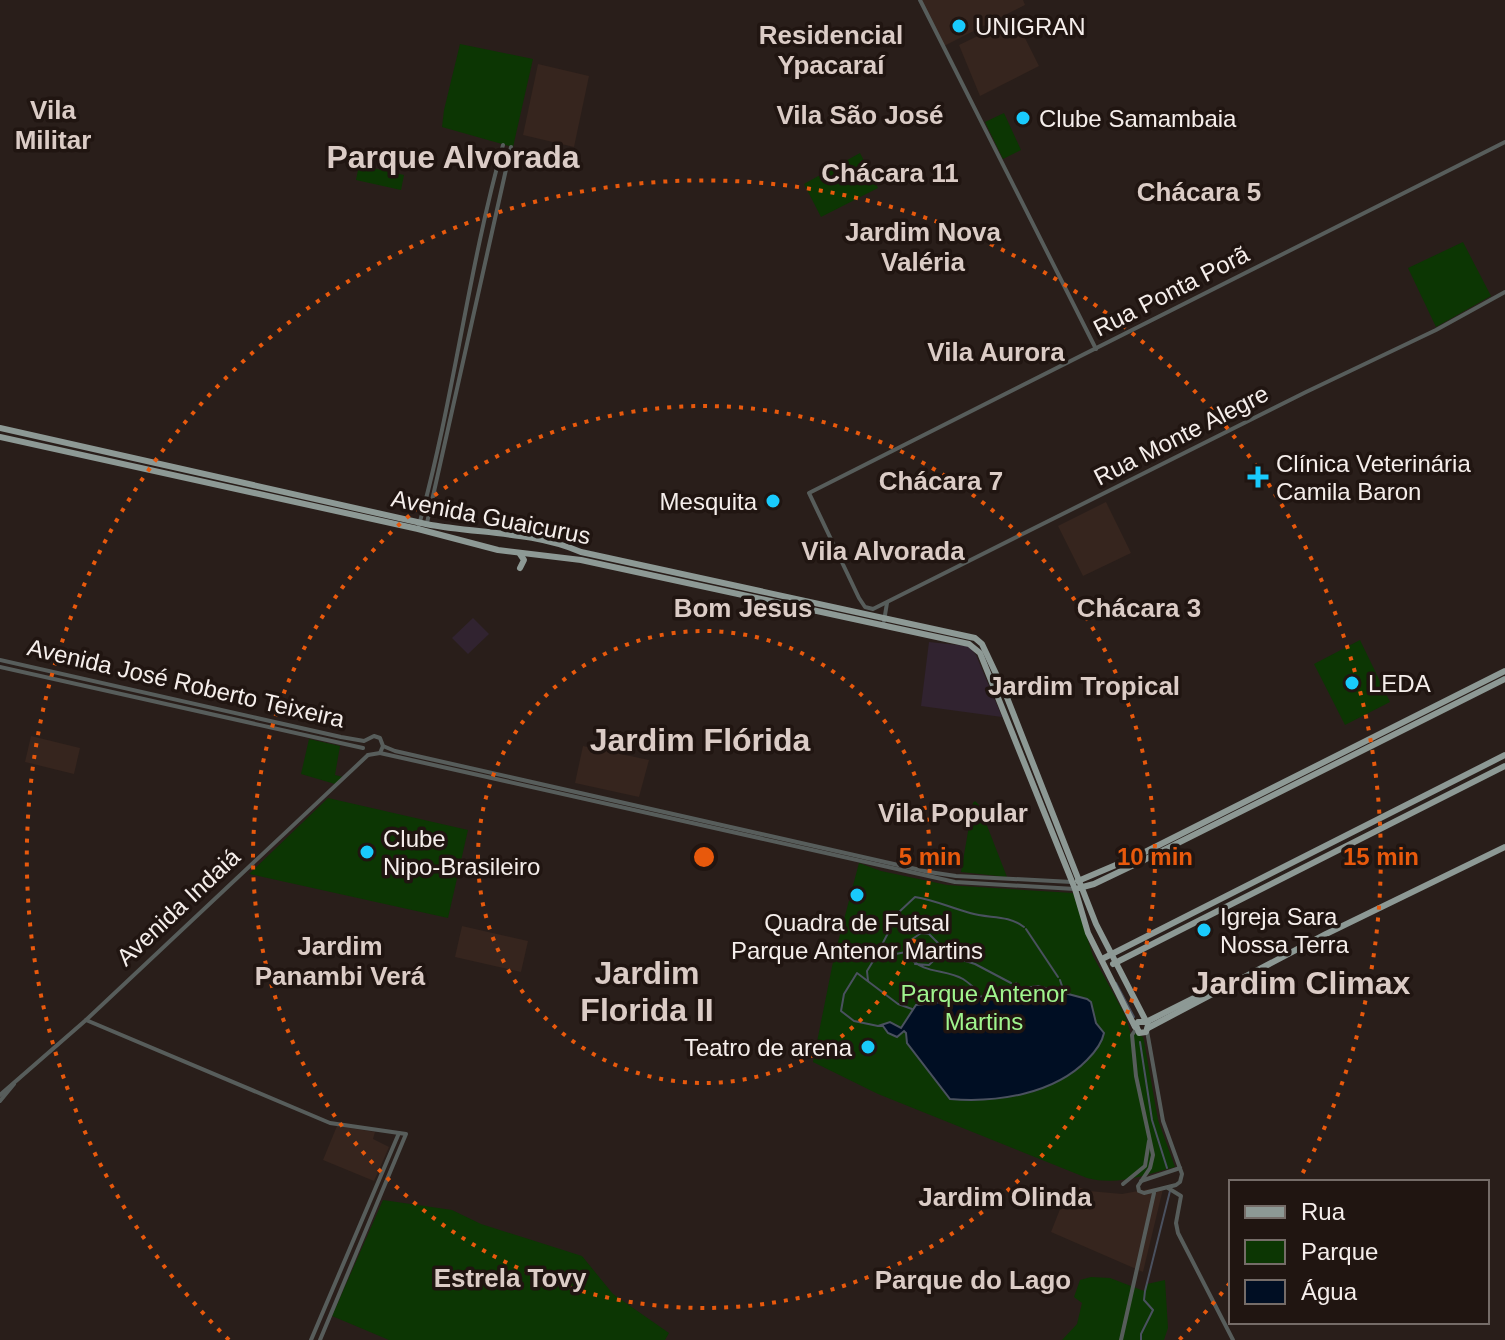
<svg xmlns="http://www.w3.org/2000/svg" width="1505" height="1340" viewBox="0 0 1505 1340" font-family="Helvetica,sans-serif">
<rect width="100%" height="100%" fill="#291e1a"/>
<g fill="#312330">
<path d="M473,618L489,634L468,654L452,638Z"/>
<path d="M929,642L967,646L971,649L976,655L1002,717L921,706Z"/>
</g>
<g fill="#36251e">
<path d="M920,0H1023L1025,5L944,46Z"/>
<path d="M1015,18L1039,66L980,96L959,45Z"/>
<path d="M538,64L589,76L574,147L523,135Z"/>
<path d="M1106,502L1131,553L1083,576L1058,526Z"/>
<path d="M31,736L80,748L74,774L25,762Z"/>
<path d="M583,746L649,760L639,797L575,783Z"/>
<path d="M462,926L528,941L521,972L455,957Z"/>
<path d="M337,1126L375,1132L373,1139L389,1147L374,1181L323,1160Z"/>
<path d="M1070,1184L1089,1191L1122,1194L1154,1188L1163,1189L1143,1272L1051,1232Z"/>
</g>
<g fill="#0c3603">
<path d="M460,44L533,59L513,147L442,127L444,110Z"/>
<path d="M1004,113L1021,150L1003,159L985,122Z"/>
<path d="M860,153L878,188L821,217L804,184Z"/>
<path d="M359,165L404,175L401,190L356,180Z"/>
<path d="M1463,242L1491,296L1436,327L1408,268Z"/>
<path d="M1360,640L1390,702L1345,725L1314,664Z"/>
<path d="M309,739L340,746L335,775L343,777L335,784L301,774Z"/>
<path d="M328,798L468,830L448,918L249,874Z"/>
<path d="M975,801L979,805L1007,877L961,872L973,803Z"/>
<path d="M859,863L881,871L947,885L1073,893L1093,956L1125,1015L1131,1035L1133,1037L1135,1033L1143,1037L1144,1041L1158,1120L1175,1167C1144,1175 1118,1186 1087,1178L878,1094L813,1062L834,957Z"/>
<path d="M383,1200L452,1210L481,1224L582,1256L613,1294L669,1333L665,1340H389L332,1316Z"/>
<path d="M1091,1277L1110,1278L1144,1291L1147,1284L1165,1280L1168,1328L1164,1340H1062L1077,1324L1082,1303L1074,1297L1080,1280Z"/>
</g>
<path fill="#000e23" stroke="#4a515f" stroke-width="2" d="M1016,984L1018,989L1038,986L1087,999L1091,1002L1096,1023L1104,1033C1102,1043 1095,1052 1087,1060C1054,1094 997,1103 950,1099L907,1043L906,1033L904,1031L897,1037L888,1033L883,1026H878L890,1022L901,1028L916,1005L940,1002L944,998L960,995L989,997L992,994L1013,990Z"/>
<g fill="none" stroke-linecap="round" stroke-linejoin="round">
<g stroke="#4a515f" stroke-width="2">
<path d="M1026,929L1058,977"/>
<path d="M940,953L975,964L1011,983"/>
<path d="M875,958L899,912L915,897C935,900 951,908 970,913C989,919 1007,914 1024,927"/>
<path d="M915,964L929,965L939,955L938,943L929,934L921,933L908,942L909,957C924,974 945,969 963,979C968,982 974,988 978,991L979,998"/>
<path d="M1060,980L1064,992"/>
<path d="M868,981L867,971L875,958L906,952"/>
<path d="M1116,983L1134,1017"/>
<path d="M878,1026L854,1021L841,1011L844,994L857,973L898,1004L912,1009"/>
<path d="M1140,1042L1152,1120L1167,1168"/>
<path d="M1141,1340V1334L1153,1310L1144,1300L1145,1291L1170,1191"/>
</g>
<g stroke="#575d5b" stroke-width="4">
<path d="M920,0L1096,349"/>
<path d="M1505,142L809,493L859,598L865,607L873,609L1306,392L1436,330L1505,292"/>
<path d="M427,523L511,147"/>
<path d="M419,525C454,399 468,270 503,145"/>
<path d="M884,621L887,603"/>
<path d="M0,660L341,737L364,741L374,736L380,738L383,746L395,751L929,872L956,876L1072,882"/>
<path d="M0,667L363,748"/>
<path d="M380,753L955,882L1075,889"/>
<path d="M368,755L380,753L383,746"/>
<path d="M86,1020L330,1123L406,1134L320,1340"/>
<path d="M1136,1029L1132,1035L1136,1076L1153,1155L1150,1168L1138,1186L1139,1191L1144,1193L1176,1185L1180,1182L1182,1174L1163,1121L1147,1031"/>
<path d="M0,1095L86,1020L368,755"/>
<path d="M0,1101L14,1084"/>
<path d="M1141,1181L1180,1168"/>
<path d="M1123,1184L1145,1166L1149,1141"/>
<path d="M1168,1188L1181,1196L1176,1223L1178,1233L1233,1340"/>
<path d="M311,1340L399,1133"/>
<path d="M1121,1340L1154,1193"/>
</g>
<g stroke="#8d9995" stroke-width="6">
<path d="M0,428L426,524C477,534 532,531 581,552L975,638L982,644L1006,695L1096,924L1148,1025L1146,1032L1139,1033L1136,1025L1138,1022H1145"/>
<path d="M0,437L418,529L498,550L581,560L969,644L980,653L1075,889L1088,933L1135,1027"/>
<path d="M520,568L524,560L520,554"/>
<path d="M1078,881L1137,856L1505,671"/>
<path d="M1079,888L1094,884L1140,862L1505,679"/>
<path d="M1102,959L1505,755"/>
<path d="M1113,964L1505,766"/>
<path d="M1146,1022L1204,993L1211,994"/>
<path d="M1148,1028L1326,934L1505,847"/>
</g>
</g>
<g fill="none" stroke="#e8590c" stroke-width="4" stroke-dasharray="4 8">
<circle cx="704" cy="857" r="226"/>
<circle cx="704" cy="857" r="451"/>
<path d="M1230 1283A677 677 0 0 1 1179 1340M229 1340A677 677 0 1 1 1299 1180"/>
</g>
<g fill="#19cafc" stroke="#201511" stroke-width="3">
<circle cx="959" cy="26" r="8"/>
<circle cx="1023" cy="118" r="8"/>
<path d="M1254 465h8v8h8v8h-8v8h-8v-8h-8v-8h8z"/>
<circle cx="773" cy="501" r="8"/>
<circle cx="1352" cy="683" r="8"/>
<circle cx="367" cy="852" r="8"/>
<circle cx="857" cy="895" r="8"/>
<circle cx="1204" cy="930" r="8"/>
<circle cx="868" cy="1047" r="8"/>
</g>
<g text-anchor="middle" dominant-baseline="central" stroke-width="7" stroke-linejoin="round" paint-order="stroke">
<g font-size="24" fill="#f5eeeb" stroke="#201511" text-anchor="start">
<text x="975" y="26">UNIGRAN</text>
<text x="1039" y="118">Clube Samambaia</text>
<text x="1276" y="463">Clínica Veterinária<tspan x="1276" dy="28">Camila Baron</tspan></text>
<text x="757" y="501" text-anchor="end">Mesquita</text>
<text x="1368" y="683">LEDA</text>
<text x="383" y="838">Clube<tspan x="383" dy="28">Nipo-Brasileiro</tspan></text>
<text x="1220" y="916">Igreja Sara<tspan x="1220" dy="28">Nossa Terra</tspan></text>
<text x="857" y="922" text-anchor="middle">Quadra de Futsal<tspan x="857" dy="28">Parque Antenor Martins</tspan></text>
<text x="852" y="1047" text-anchor="end">Teatro de arena</text>
</g>
<g font-size="24" fill="#f5eeeb" stroke="#201511">
<text transform="translate(1171 291) rotate(-27)">Rua Ponta Porã</text>
<text transform="translate(1181 435) rotate(-27)">Rua Monte Alegre</text>
<text transform="translate(491 517) rotate(11)">Avenida Guaicurus</text>
<text transform="translate(186 683) rotate(13)">Avenida José Roberto Teixeira</text>
<text transform="translate(178 907) rotate(-43)">Avenida Indaiá</text>
</g>
<g font-size="24" fill="#a0f58e" stroke="#201511">
<text x="984" y="993">Parque Antenor<tspan x="984" dy="28">Martins</tspan></text>
</g>
<g font-size="26" font-weight="bold" fill="#dbccc6" stroke="#201511">
<text x="831" y="35">Residencial<tspan x="831" dy="30">Ypacaraí</tspan></text>
<text x="53" y="110">Vila<tspan x="53" dy="30">Militar</tspan></text>
<text x="860" y="115">Vila São José</text>
<text x="890" y="173">Chácara 11</text>
<text x="1199" y="192">Chácara 5</text>
<text x="923" y="232">Jardim Nova<tspan x="923" dy="30">Valéria</tspan></text>
<text x="996" y="352">Vila Aurora</text>
<text x="941" y="481">Chácara 7</text>
<text x="883" y="551">Vila Alvorada</text>
<text x="743" y="608">Bom Jesus</text>
<text x="1139" y="608">Chácara 3</text>
<text x="1084" y="686">Jardim Tropical</text>
<text x="953" y="813">Vila Popular</text>
<text x="340" y="946">Jardim<tspan x="340" dy="30">Panambi Verá</tspan></text>
<text x="1005" y="1197">Jardim Olinda</text>
<text x="510" y="1278">Estrela Tovy</text>
<text x="973" y="1280">Parque do Lago</text>
</g>
<g font-size="32" font-weight="bold" fill="#dbccc6" stroke="#201511">
<text x="453" y="157">Parque Alvorada</text>
<text x="700" y="740">Jardim Flórida</text>
<text x="647" y="973">Jardim<tspan x="647" dy="37">Florida II</tspan></text>
<text x="1301" y="983">Jardim Climax</text>
</g>
</g>
<circle cx="704" cy="857" r="12" fill="#e8590c" stroke="#201511" stroke-width="4"/>
<g font-size="24" text-anchor="middle" font-weight="bold" fill="#e8590c" stroke="#201511" stroke-width="7" stroke-linejoin="round" paint-order="stroke">
<text x="930" y="865">5 min</text>
<text x="1155" y="865">10 min</text>
<text x="1381" y="865">15 min</text>
</g>
<rect x="1229" y="1180" width="260" height="144" fill="#201511" stroke="#756c68" stroke-width="2"/>
<rect x="1245" y="1206" width="40" height="12" fill="#8d9995" stroke="#756c68" stroke-width="2"/>
<text x="1301" y="1220" font-size="24" fill="#f5eeeb">Rua</text>
<rect x="1245" y="1240" width="40" height="24" fill="#0c3603" stroke="#756c68" stroke-width="2"/>
<text x="1301" y="1260" font-size="24" fill="#f5eeeb">Parque</text>
<rect x="1245" y="1280" width="40" height="24" fill="#000e23" stroke="#756c68" stroke-width="2"/>
<text x="1301" y="1300" font-size="24" fill="#f5eeeb">Água</text>
</svg>
